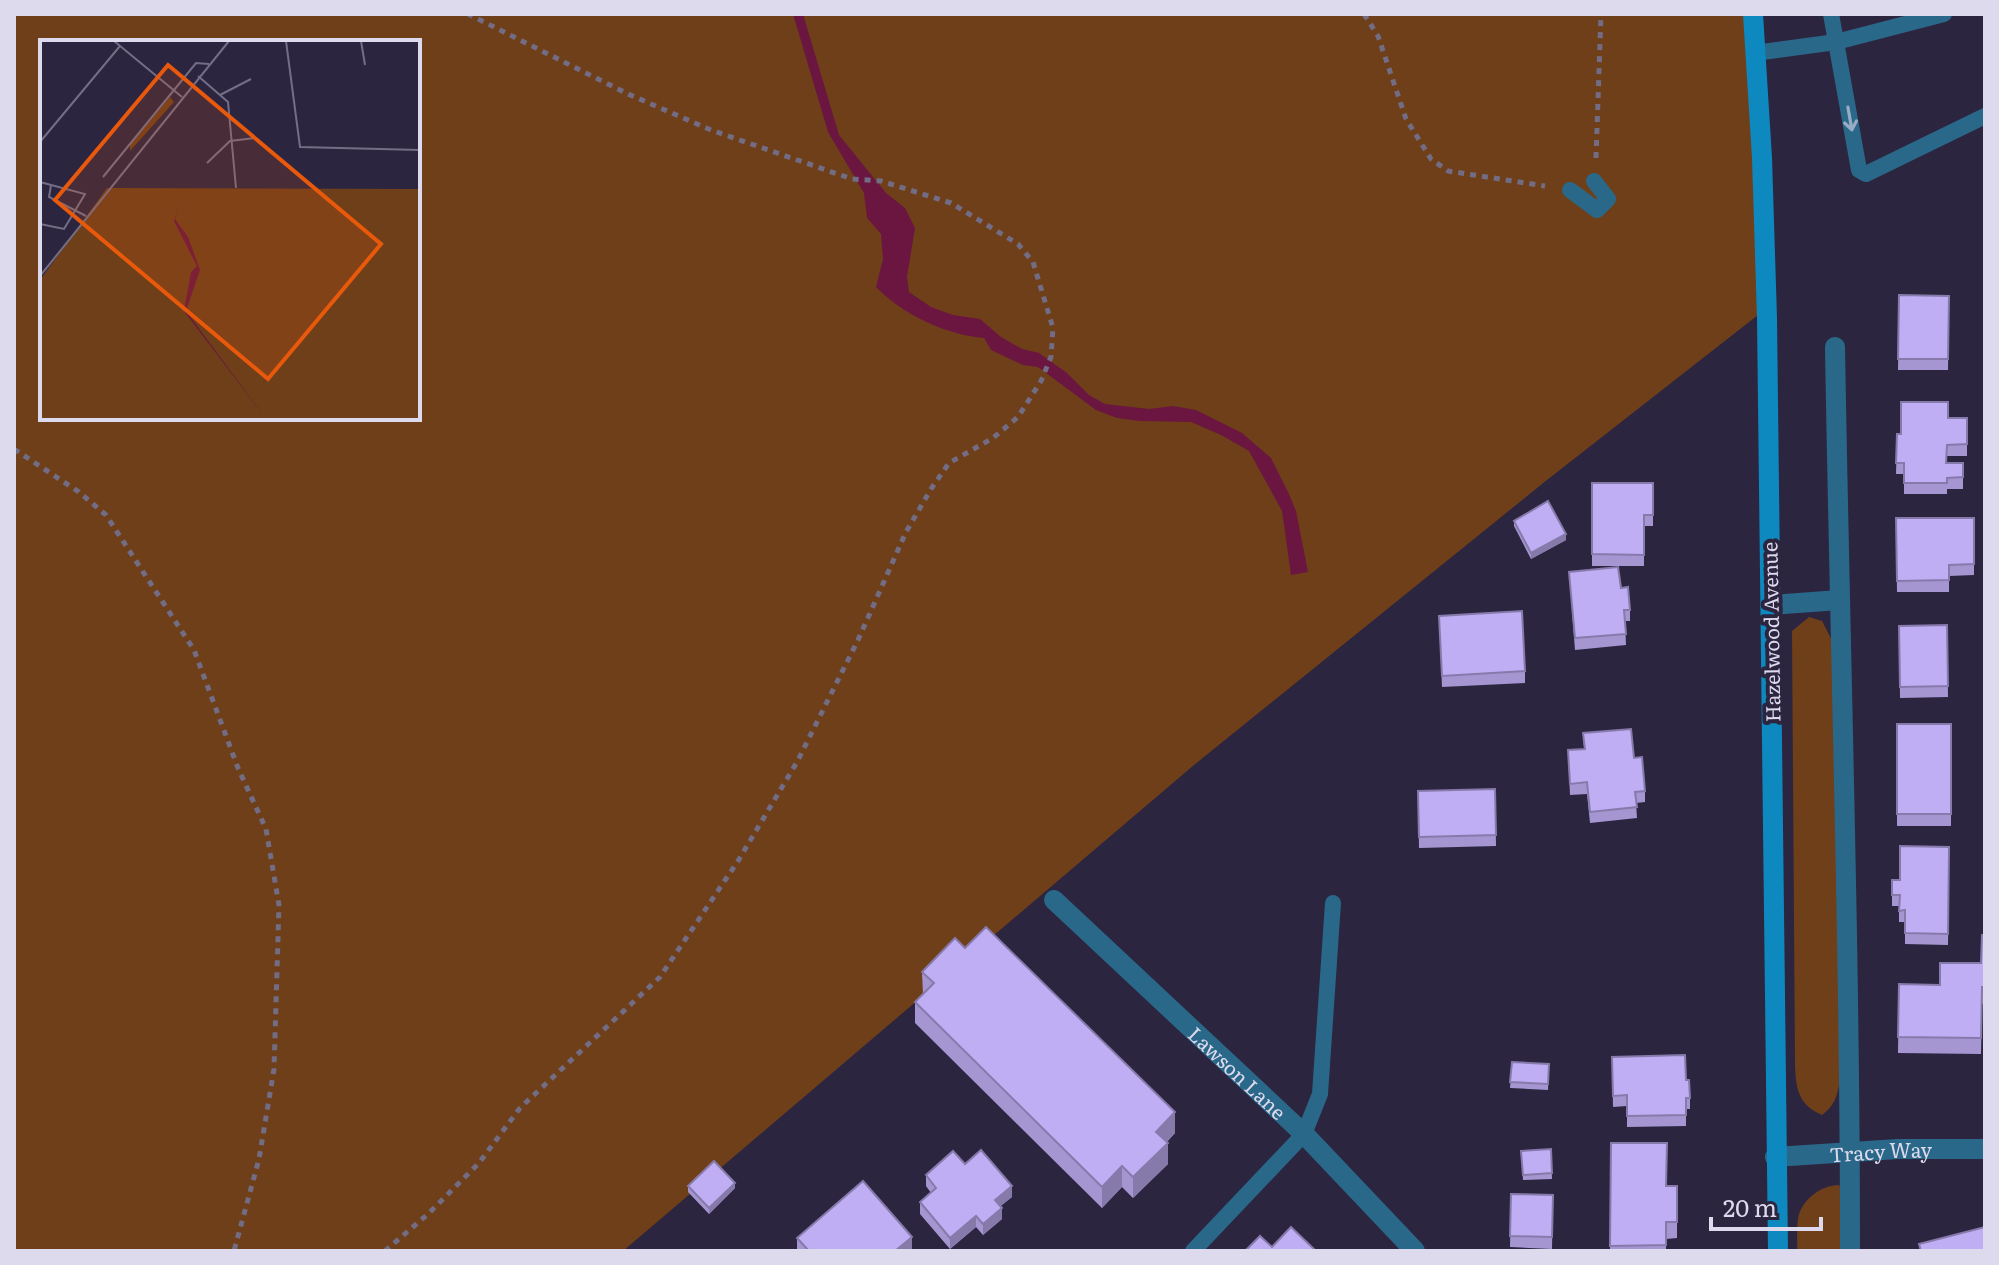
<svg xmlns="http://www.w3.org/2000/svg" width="1999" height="1265" viewBox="0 0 1999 1265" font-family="Literata,serif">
<rect width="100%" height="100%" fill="#2c2540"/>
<g fill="#6f3f19" fill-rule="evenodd">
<path d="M14,14H1752L1767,308L1547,480L1194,765L623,1251H14ZM42,42H418V418H42Z"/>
<path d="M1809,617L1822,621L1836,648L1841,1064C1839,1085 1840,1102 1822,1115C1799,1105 1796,1090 1795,1066L1792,631Z"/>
<path d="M1839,1185L1842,1193L1844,1251H1797C1798,1241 1796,1229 1798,1219C1801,1200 1821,1185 1839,1185Z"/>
</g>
<path fill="#6b1640" d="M793,14H803L839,135L886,193L905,208L915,228L907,277L909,292L931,307L953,315L980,319L1001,337L1022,349L1039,353L1067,373L1089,395L1105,404L1149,409L1173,406L1196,410L1242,433L1271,458L1289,494L1296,511L1308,572L1291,575L1282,511L1249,451L1221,435L1191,422L1139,421L1117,418L1096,410L1038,367L1023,365L991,350L984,338C946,335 902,314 876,287L883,259L881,234L867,218L864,193L828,132Z"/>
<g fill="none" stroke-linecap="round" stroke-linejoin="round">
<g stroke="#726c84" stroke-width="5" stroke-dasharray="6 6" stroke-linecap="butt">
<path d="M1364,14L1378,36L1406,119L1431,159L1448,171L1545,186"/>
<path d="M1596,158L1601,14"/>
<path d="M14,449L79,492L106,515L194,650L238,768L266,829L279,905L274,1069L259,1159L234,1251"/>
<path d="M385,1251L428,1214L479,1163L520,1108L660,977L738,861L797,762L858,640L906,532L931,489L949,463L993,438L1018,417L1041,381L1051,357L1053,328L1033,262L1018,244L951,203L881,181L852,179L711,130L628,94L468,14"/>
</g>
<g stroke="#2a6889" stroke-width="16">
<path d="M1831,14L1859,170L1866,174L1985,116"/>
<path d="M1755,53L1836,42L1944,14"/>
<path d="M1570,190L1597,210L1608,199L1594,181"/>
<path d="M1193,1251L1304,1134L1320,1094L1333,903"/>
</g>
<g stroke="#2a6889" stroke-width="20">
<path d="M1835,347C1840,648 1850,950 1850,1251"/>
<path d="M1770,605L1839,600"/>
<path id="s1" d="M1054,900L1304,1134L1415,1251"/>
<path id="s2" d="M1775,1157L1898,1149H1985"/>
</g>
<path stroke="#0e89bf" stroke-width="20" d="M1753,14L1762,158L1767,318L1778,1251"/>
</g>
<g fill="#a596d2">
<path d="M1899,295L1949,296L1948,370H1898Z"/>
<path d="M1948,418H1967V456H1947V463H1963V489H1947V494H1904V474H1896L1897,434H1901Z"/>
<path d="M1592,483H1653V526H1644V566H1592Z"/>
<path d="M1896,518H1974V575L1949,576V592H1897Z"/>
<path d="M1514,521L1566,540L1531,559L1514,526Z"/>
<path d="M1569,572L1630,610V621H1625L1626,645L1575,650Z"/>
<path d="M1439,616L1525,671V683L1442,687Z"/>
<path d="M1947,625L1948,697L1900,698L1899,626Z"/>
<rect x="1897" y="724" width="54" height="102"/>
<path d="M1583,733L1634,758L1645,791V802L1636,803L1637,818L1590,823L1587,794L1570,795L1568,750L1584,749Z"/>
<path d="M1495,789L1496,846L1419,848L1418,791Z"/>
<path d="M1949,847L1948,945L1905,944V922H1899V906H1892V880H1900Z"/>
<path d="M1985,935V1004H1982L1981,1054L1898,1053L1899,984L1940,985L1981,963Z"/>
<path d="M922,972L1175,1133L1167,1142L1168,1164L1133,1198L1122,1187L1102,1208L915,1023V1002L923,994Z"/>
<path d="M1612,1057L1686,1080L1690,1098V1109H1686V1126L1627,1127V1106L1613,1107Z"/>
<path d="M1512,1062L1549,1064L1548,1090L1510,1088Z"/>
<path d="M1611,1143L1667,1186H1677V1238L1666,1239V1251H1610Z"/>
<path d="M1551,1149L1552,1179L1523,1180L1521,1151Z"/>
<path d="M965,1164L1012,1197L1000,1206L1002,1219L983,1235L976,1227L950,1249L920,1214V1202L931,1193L926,1186V1175Z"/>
<path d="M688,1186L735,1188L709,1214L688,1192Z"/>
<path d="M1511,1194L1553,1195L1552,1249L1510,1247Z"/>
<path d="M797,1238L912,1251H797Z"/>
</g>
<g fill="#867aab">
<path d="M1566,534V540L1531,559V553Z"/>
<path d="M1175,1112V1133L1156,1153V1132Z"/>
<path d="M1168,1143V1164L1133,1198V1177Z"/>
<path d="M1122,1166V1187L1102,1208V1187Z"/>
<path d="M735,1183V1188L709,1214V1208Z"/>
<path d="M1012,1186V1197L995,1211V1200Z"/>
<path d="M1002,1208V1219L983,1235V1224Z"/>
<path d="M976,1216V1227L950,1249V1238Z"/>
<path d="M912,1237V1251H895Z"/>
</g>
<g fill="#c0aef4" stroke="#867aab" stroke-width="2">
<path d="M1899,295L1949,296L1948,359H1898Z"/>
<path d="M1901,402H1948V418H1967V444L1947,445L1946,463H1963V477L1947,478V483H1904V463H1896L1897,434H1901Z"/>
<path d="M1592,483H1653V515H1644V555L1592,554Z"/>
<path d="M1548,501L1566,534L1531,553L1514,521Z"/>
<path d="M1896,518H1974V564L1949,565V580L1897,581Z"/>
<path d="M1618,567L1621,588L1628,587L1630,610H1624L1626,634L1575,638L1569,572Z"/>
<path d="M1522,611L1525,671L1442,676L1439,616Z"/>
<path d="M1947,625L1948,686L1900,687L1899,626Z"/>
<rect x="1897" y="724" width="54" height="90"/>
<path d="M1631,729L1634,758L1642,757L1645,791L1635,792L1637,807L1590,812L1587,782L1570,784L1568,750L1585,749L1583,733Z"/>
<path d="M1495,789L1496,835L1419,837L1418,791Z"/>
<path d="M1900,846L1949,847L1948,934L1905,933V910L1899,911L1900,895H1892V880H1900Z"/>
<path d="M986,927L1175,1112L1156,1132L1168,1143L1133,1177L1122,1166L1102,1187L915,1002L934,983L922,972L955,938L965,948Z"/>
<path d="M1982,935H1985V987H1982L1981,1038L1898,1037L1899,984L1940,985V963H1981Z"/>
<path d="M1685,1055L1686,1080H1689L1690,1098H1686V1115L1627,1116V1095L1613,1096L1612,1057Z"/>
<path d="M1512,1062L1549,1064L1548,1084L1510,1082Z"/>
<path d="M1611,1143H1667L1666,1186H1677V1222H1666V1245L1610,1246Z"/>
<path d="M1551,1149L1552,1173L1523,1175L1521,1151Z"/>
<path d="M981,1150L1012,1186L995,1200L1002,1208L983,1224L976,1216L950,1238L920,1202L936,1188L926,1175L953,1151L965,1164Z"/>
<path d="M714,1161L735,1183L709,1208L688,1186Z"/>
<path d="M863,1181L912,1237L895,1251H809L797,1238Z"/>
<path d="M1511,1194L1553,1195L1552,1237L1510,1236Z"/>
<path d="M1291,1227L1316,1251H1245L1260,1236L1272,1247Z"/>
<path d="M1985,1227V1251H1921L1919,1244Z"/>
</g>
<defs><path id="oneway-shaft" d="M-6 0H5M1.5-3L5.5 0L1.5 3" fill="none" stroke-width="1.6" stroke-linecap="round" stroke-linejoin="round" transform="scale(2)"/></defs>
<use stroke="#96acc5" href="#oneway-shaft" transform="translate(1850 119) rotate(80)"/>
<g text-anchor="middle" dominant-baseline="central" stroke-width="8" stroke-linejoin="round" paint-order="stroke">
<g font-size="20" fill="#dedaed" stroke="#2c2540">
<text transform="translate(1770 632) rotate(-91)">Hazelwood Avenue</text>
<text stroke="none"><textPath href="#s1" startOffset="252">Lawson Lane</textPath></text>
<text stroke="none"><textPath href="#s2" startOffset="106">Tracy Way</textPath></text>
</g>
</g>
<g transform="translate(40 40)">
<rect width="380" height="380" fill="#2c2540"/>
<path d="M130,57L134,62L90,111V105ZM67,148L380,149V379H0V240Z" fill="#6f3f19"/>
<path d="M140,161L135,179L148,197L160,230L146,271L223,375L144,271L151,232L157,226L134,181Z" fill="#6b1640"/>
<path fill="none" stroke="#736d85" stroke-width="2" d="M74,1L142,57M246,1L260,107L380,110M321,1L325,25M158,36L188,62L196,148M180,55L211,39M0,102L80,6M167,123L190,101L215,98M63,137L156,23L169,24M0,142L45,154L24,189L0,184M11,145L9,157L46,176M0,236L189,1"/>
<path fill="#e8590c" fill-opacity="0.15" stroke="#e8590c" stroke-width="4" d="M128,25L341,204L228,339L15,160Z"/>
<rect width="380" height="380" fill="none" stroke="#dedaed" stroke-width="4"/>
</g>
<rect width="1999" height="1265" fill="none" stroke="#dedaed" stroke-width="32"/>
<path d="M1711 1217v12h110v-12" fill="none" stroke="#dedaed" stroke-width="4"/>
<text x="1723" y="1217" font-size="24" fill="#dedaed" stroke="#2c2540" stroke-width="6" paint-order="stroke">20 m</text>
</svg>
